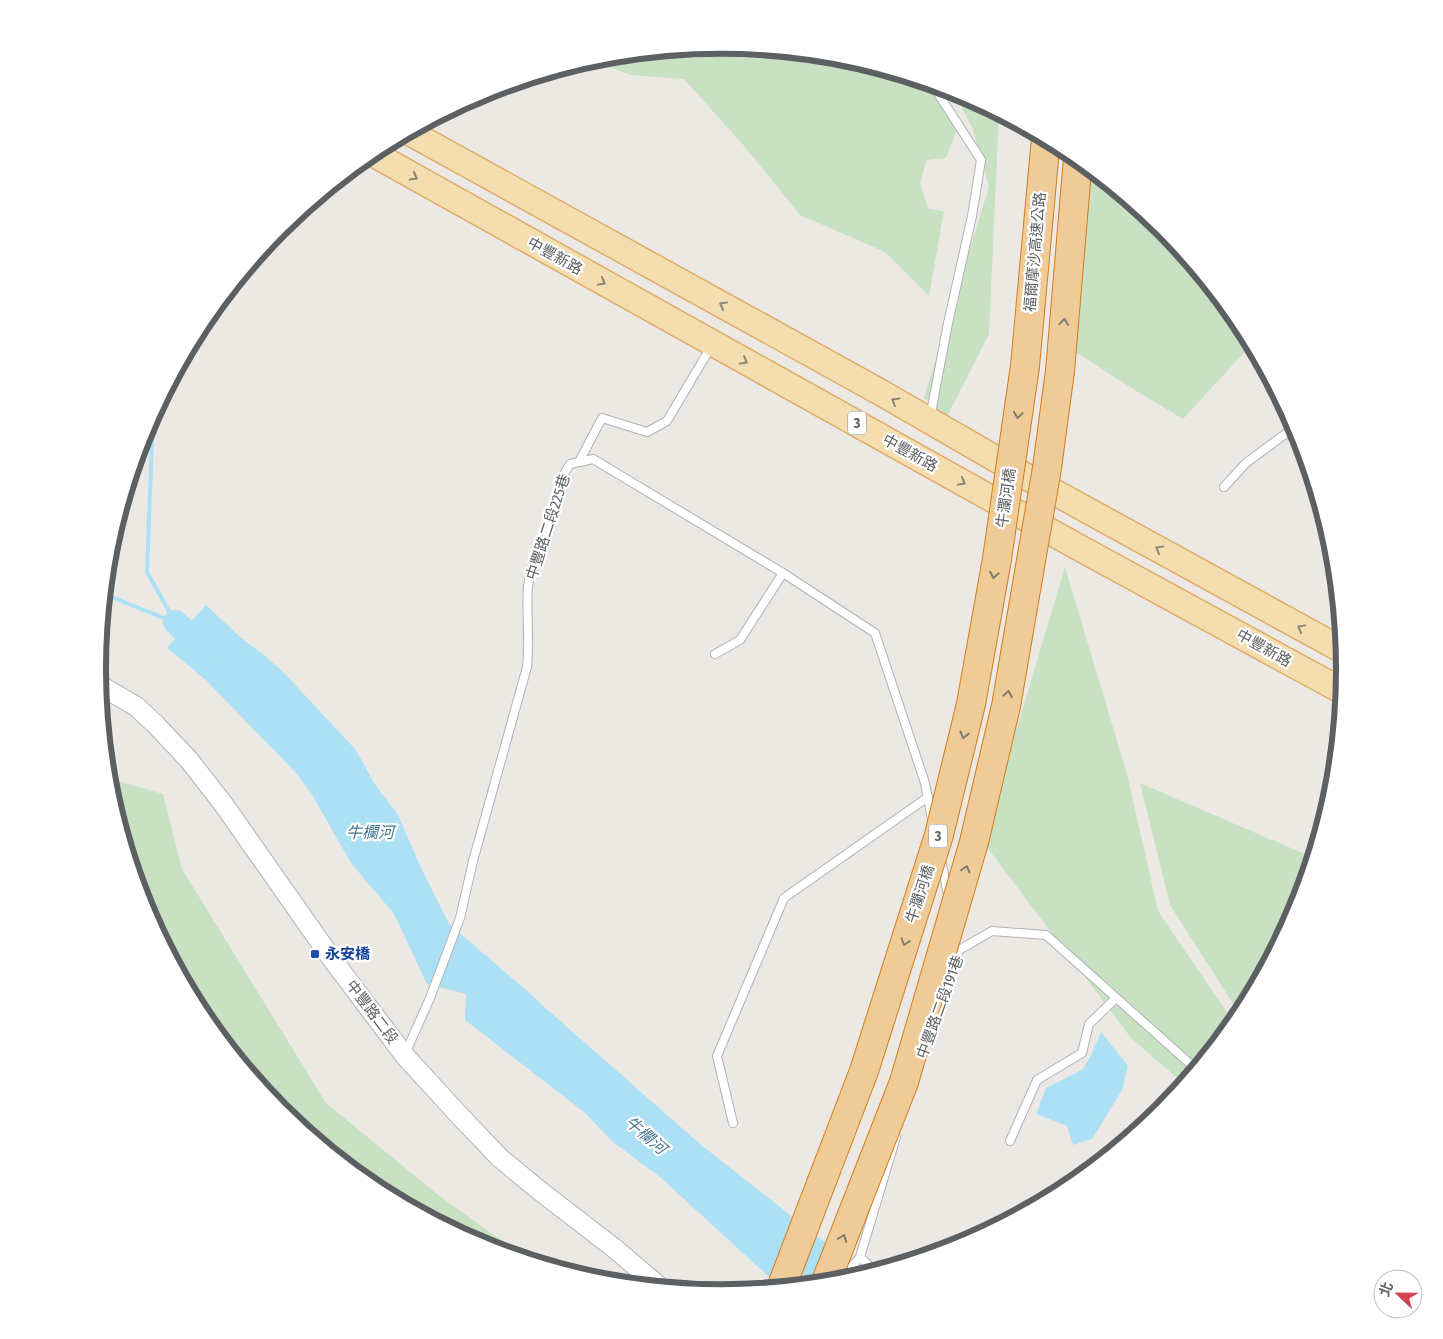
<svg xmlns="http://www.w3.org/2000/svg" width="1443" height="1339" viewBox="0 0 1443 1339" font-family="'Fira Sans Condensed','Noto Sans TC',sans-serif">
<rect width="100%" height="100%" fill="#ece9e4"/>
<g fill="#c8e1c3">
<path d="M722,45L844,57L941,87L960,121L946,158L927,160L920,182L928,209L944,211L929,296L885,252L800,215L745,147L684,79L631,75L590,60L600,57Z"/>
<path d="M954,91L999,113L989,334L947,417L924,398L989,187L973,130Z"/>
<path d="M1086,165L1163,228L1201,274V279L1241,323L1252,344L1183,419L1128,386L1076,352Z"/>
<path d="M1065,567L1127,774L1158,911L1235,1024L1185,1085L1131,1038L983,842Z"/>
<path d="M108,778L163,794L182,869L326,1103L437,1194L530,1261L482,1246L374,1189L280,1111L202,1016L144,908L109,791Z"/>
<path d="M1140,783L1314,858L1298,909L1241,1016L1170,905Z"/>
</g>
<g fill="#ace0f4">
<path d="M206,605L241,638L263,654L284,673L356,750L374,783L398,815L422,870L449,924L525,989L541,1004L700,1144L860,1270L863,1276L843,1282L781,1288L660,1177L613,1142L584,1112L465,1020L466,994L427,984L394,914L351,863L311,793L295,772L206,680L167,648Z"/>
<path d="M1101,1032L1128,1066L1122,1090L1092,1139L1073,1145L1067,1126L1036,1114L1046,1088L1083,1069L1092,1053Z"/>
</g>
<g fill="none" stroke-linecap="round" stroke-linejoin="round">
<g stroke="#ace0f4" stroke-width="4">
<path d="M153,414L147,572L175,622"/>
<path d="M104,594L174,622"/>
</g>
<path stroke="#ace0f4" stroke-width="24" d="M175,622L207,651"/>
<defs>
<g id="service">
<path d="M930,418L948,323L972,216L981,160L932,84"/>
<path d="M580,460L602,418L647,432L667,421L712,345"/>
<path d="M1224,487L1246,463L1296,426"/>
<path d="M715,654L740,640L783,573L875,633L925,783L932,819"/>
<path d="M941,860L948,895"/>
<path d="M946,986L959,950L992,931L1046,935L1197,1070"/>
<path d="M405,1054L430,998L460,918L473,861L527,667C530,640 526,614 528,586C530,567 542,550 548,533C557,510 556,484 570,464L593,459L783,573"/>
<path d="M733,1123L717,1056L784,898L928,797"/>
<path d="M1010,1141L1037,1080L1082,1053L1089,1024L1116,998"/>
<path d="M860,1257L876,1272"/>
<path d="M839,1282L860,1257L896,1137"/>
</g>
<path id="tertiary" d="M98,684L137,707L156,725L189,760L224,805L332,959L405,1056L458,1114L500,1158L540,1191L614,1248L661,1288"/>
<g id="primary">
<path d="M409,132L880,392L1034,481L1344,651"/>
<path d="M372,153L1078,547L1344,692"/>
</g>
<g id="motorway">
<path d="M1025,366L1046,138"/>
<path d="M1060,371L1078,158"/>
</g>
</defs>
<use href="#service" stroke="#afb2b4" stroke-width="10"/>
<use href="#tertiary" stroke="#afb2b4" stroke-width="21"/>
<use href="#primary" stroke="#dfab6a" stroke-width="28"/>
<use href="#motorway" stroke="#d37d1c" stroke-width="30"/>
<use href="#service" stroke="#fff" stroke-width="8"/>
<use href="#tertiary" stroke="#fff" stroke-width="19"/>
<use href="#primary" stroke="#f4deb0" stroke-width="25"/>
<use href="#motorway" stroke="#efcb97" stroke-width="28"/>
<defs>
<g id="motorway-bridge">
<path d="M825,1284L904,1082L974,842L1006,706L1047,468L1060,371"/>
<path d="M781,1288L864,1071L939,835L971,704L997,559L1025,366"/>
</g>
</defs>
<use href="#motorway-bridge" stroke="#d37d1c" stroke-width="30" stroke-linecap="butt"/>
<use href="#motorway-bridge" stroke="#efcb97" stroke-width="28"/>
</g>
<defs><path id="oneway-chevron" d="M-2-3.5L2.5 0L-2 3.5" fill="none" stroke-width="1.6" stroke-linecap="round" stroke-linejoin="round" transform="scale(1.25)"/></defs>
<g stroke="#8a8679">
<use href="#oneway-chevron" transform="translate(414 177) rotate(29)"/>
<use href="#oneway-chevron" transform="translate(602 282) rotate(29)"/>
<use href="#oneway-chevron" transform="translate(723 305) rotate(-151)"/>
<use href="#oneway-chevron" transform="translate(744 361) rotate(29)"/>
<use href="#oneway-chevron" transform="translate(895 401) rotate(-150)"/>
<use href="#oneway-chevron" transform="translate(962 482) rotate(29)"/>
<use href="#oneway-chevron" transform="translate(1159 549) rotate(-151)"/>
<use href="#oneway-chevron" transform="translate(1301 628) rotate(-151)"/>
</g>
<g stroke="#817b6f">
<use href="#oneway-chevron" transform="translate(1064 322) rotate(-85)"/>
<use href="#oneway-chevron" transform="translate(1018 415) rotate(98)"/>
<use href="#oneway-chevron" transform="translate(994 575) rotate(100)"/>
<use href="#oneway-chevron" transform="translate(1008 694) rotate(-80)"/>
<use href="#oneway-chevron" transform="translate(964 735) rotate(104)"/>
<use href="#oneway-chevron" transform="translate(966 869) rotate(-74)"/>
<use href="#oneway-chevron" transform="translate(905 942) rotate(108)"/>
<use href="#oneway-chevron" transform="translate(843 1238) rotate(-69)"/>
</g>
<rect fill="#1a4fb4" stroke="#fff" stroke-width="2" x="310" y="949" width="10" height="10" rx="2.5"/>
<g text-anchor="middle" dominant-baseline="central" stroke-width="4.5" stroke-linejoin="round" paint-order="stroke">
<g fill="#fff" stroke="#8d9091" stroke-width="1">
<rect x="848" y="411.5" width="18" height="23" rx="4"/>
<rect x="929" y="824.5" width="18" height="23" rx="4"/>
</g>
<g font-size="14" font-weight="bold" fill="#5c6062">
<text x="857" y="423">3</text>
<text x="938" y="836">3</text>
</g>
<g font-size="15" fill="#5c6062" stroke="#fff">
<text transform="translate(1035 252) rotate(-85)">福爾摩沙高速公路</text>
<text transform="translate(555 256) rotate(29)">中豐新路</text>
<text transform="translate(910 453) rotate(29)">中豐新路</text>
<text transform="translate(1006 498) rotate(-82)">牛瀾河橋</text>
<text transform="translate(548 527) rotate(-72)">中豐路二段225巷</text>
<text transform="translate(1264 648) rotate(29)">中豐新路</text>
<text transform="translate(920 894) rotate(-72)">牛瀾河橋</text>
<text transform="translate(940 1007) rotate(-70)">中豐路二段191巷</text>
<text transform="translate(372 1012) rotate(53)">中豐路二段</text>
</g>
<g font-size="15" font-weight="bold" fill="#164399" stroke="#fff" text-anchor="start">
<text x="325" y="954">永安橋</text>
</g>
<g font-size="16" font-style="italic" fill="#457793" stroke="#fff">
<text x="370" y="832">牛欄河</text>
<text transform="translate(646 1135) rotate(41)">牛欄河</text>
</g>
</g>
<path d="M0 0H1443V1339H0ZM106 669a615 615 0 1 1 1230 0a615 615 0 1 1-1230 0Z" fill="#fff" fill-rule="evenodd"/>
<path fill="none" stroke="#5c6062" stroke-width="6" d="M106 669a615 615 0 1 1 1230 0a615 615 0 1 1-1230 0Z"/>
<g transform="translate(1398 1294) rotate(292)"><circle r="24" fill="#ffffff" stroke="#bebfc0"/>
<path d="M0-4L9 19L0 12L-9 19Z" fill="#d3434f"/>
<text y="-8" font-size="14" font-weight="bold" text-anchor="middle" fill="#5c6062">北</text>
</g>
</svg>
